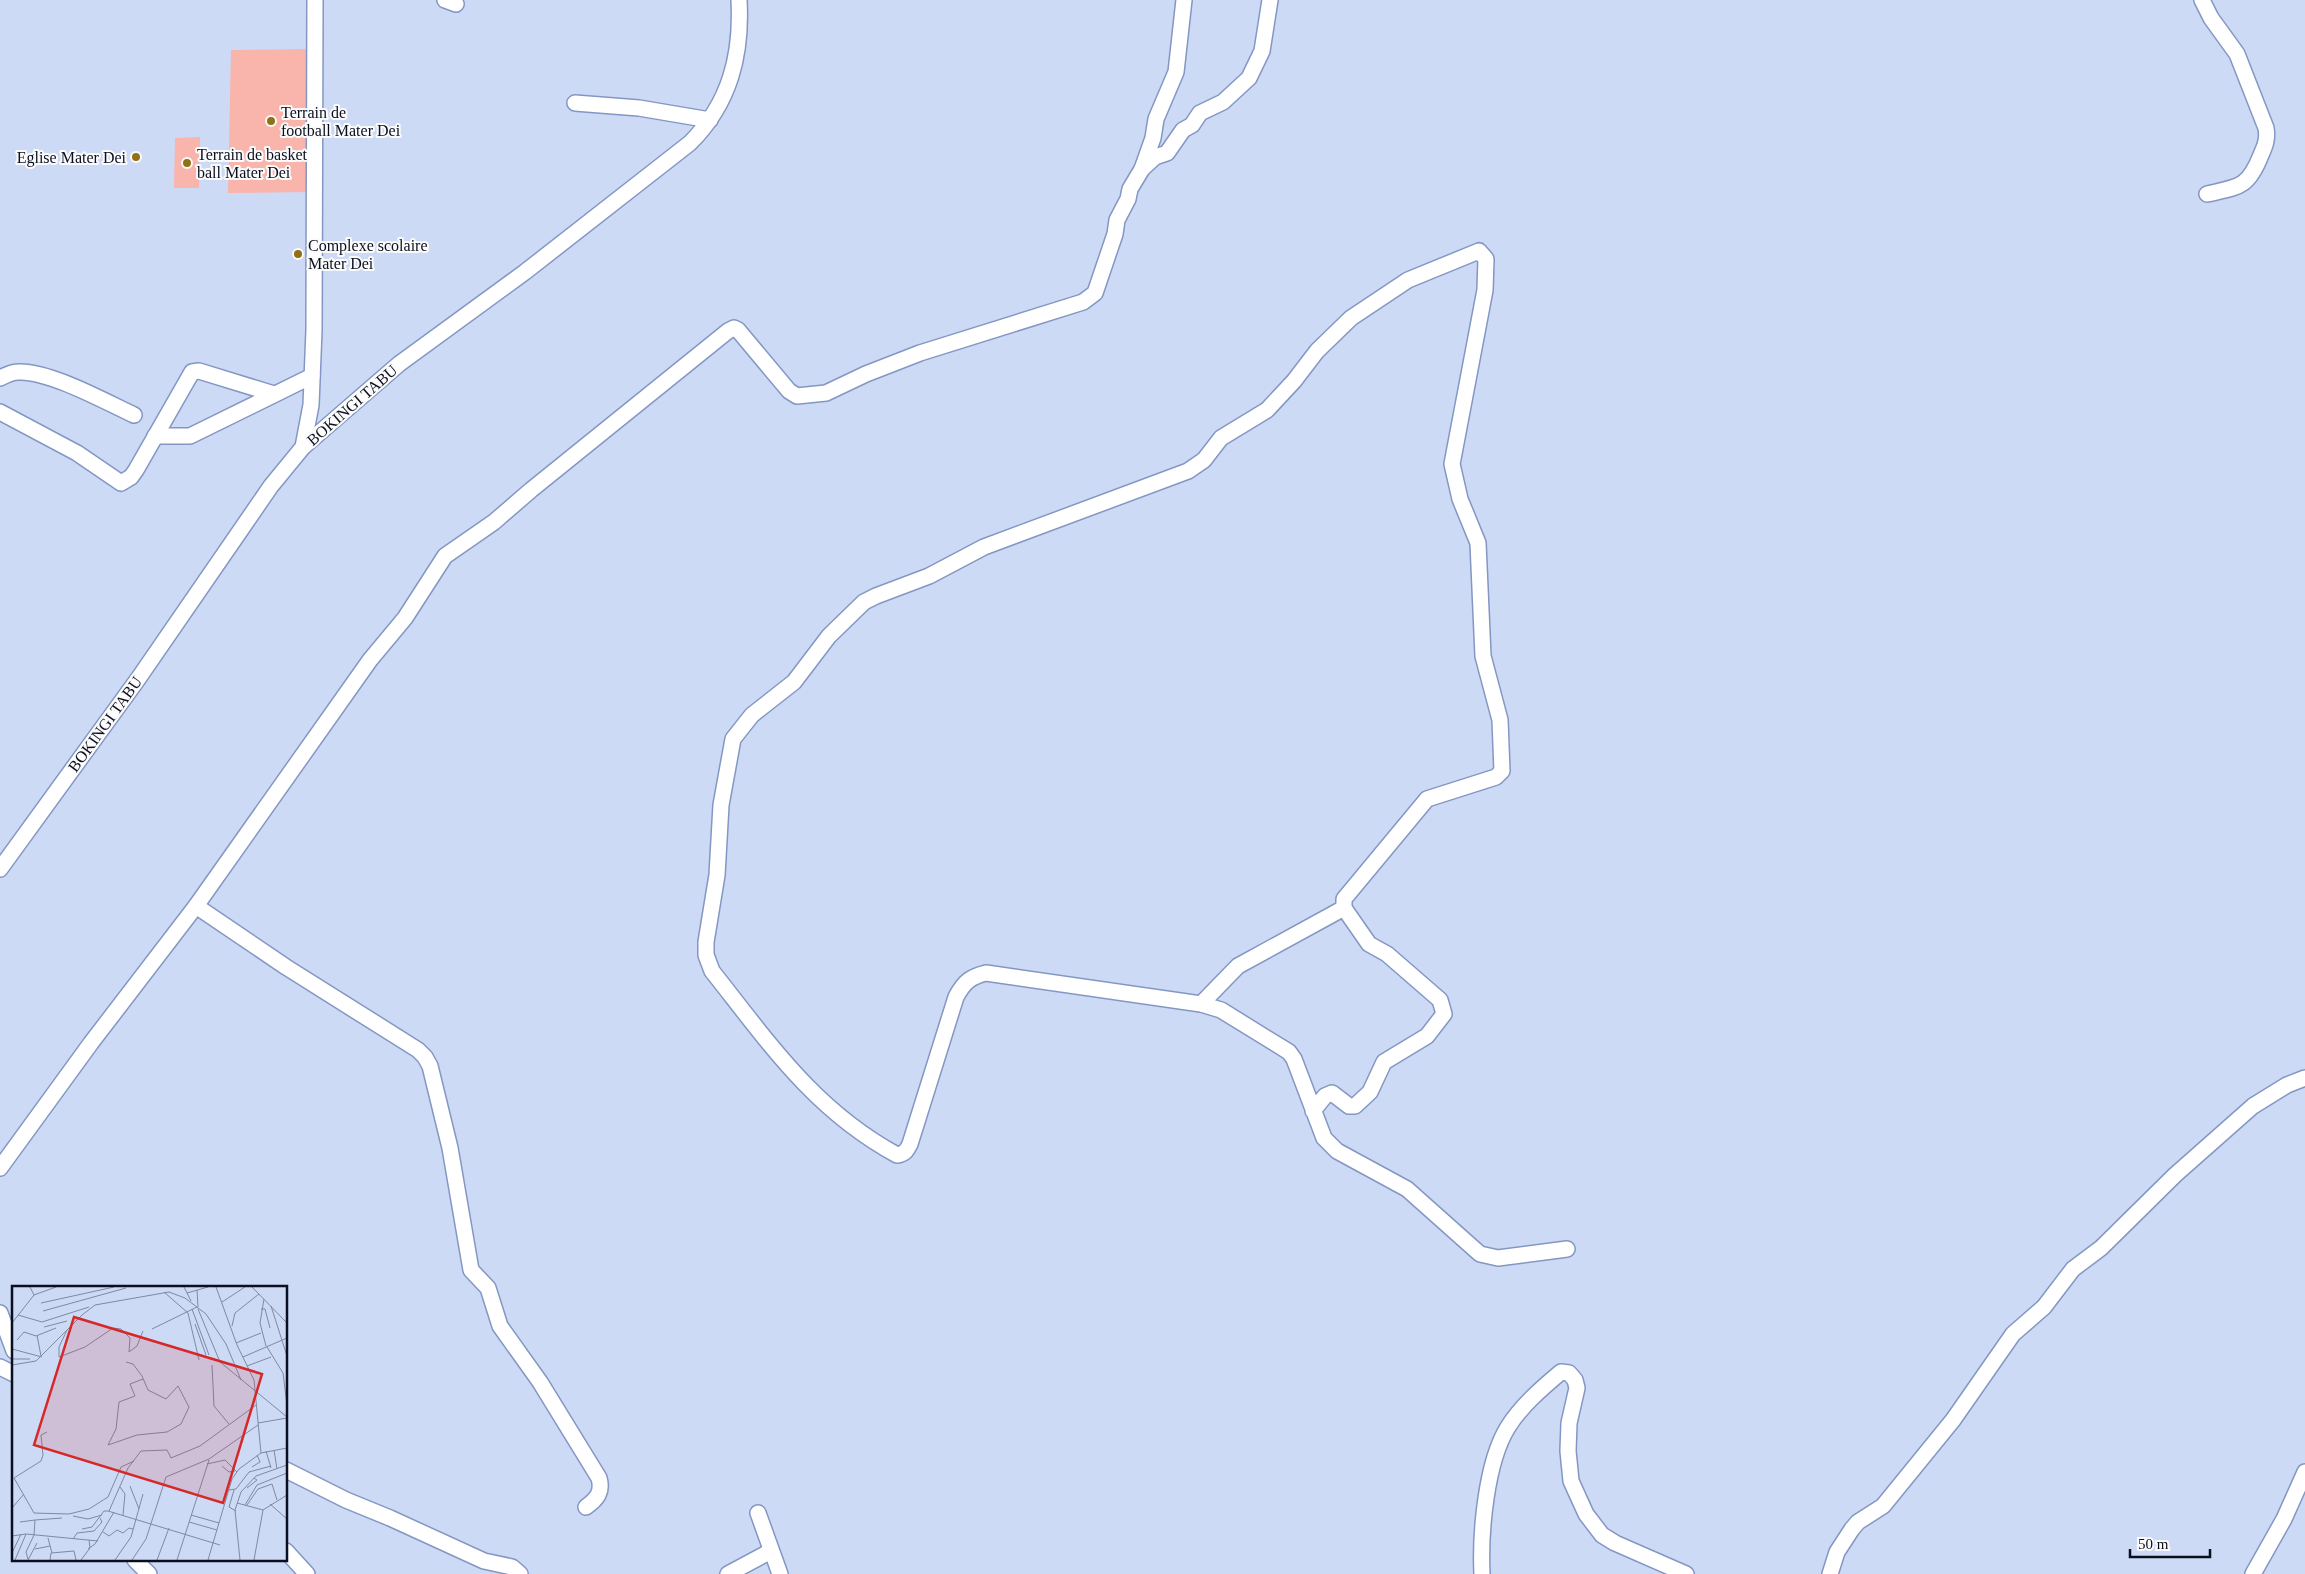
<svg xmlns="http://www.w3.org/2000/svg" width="2305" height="1574" viewBox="0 0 2305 1574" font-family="'Times New Roman',serif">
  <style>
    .grass { fill: #f9b4ac }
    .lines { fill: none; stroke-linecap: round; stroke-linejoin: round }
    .minor-casing { stroke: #8497c3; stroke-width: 18 }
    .minor { stroke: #fff; stroke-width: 15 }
    .poi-dot { fill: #927016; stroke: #fbfbfb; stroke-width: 2 }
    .labels { text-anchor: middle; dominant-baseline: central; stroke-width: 4; stroke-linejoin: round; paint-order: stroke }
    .poi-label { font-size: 16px; fill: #090f1f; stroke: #fbfbfb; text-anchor: start }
    .street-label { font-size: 16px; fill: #090f1f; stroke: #fbfbfb }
    .inset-road { fill: none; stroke: #7f89a0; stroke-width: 1 }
    .view { fill: #d62828; fill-opacity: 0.15; stroke: #d62828; stroke-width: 2.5 }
    .inset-edge { fill: none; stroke: #090f1f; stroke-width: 2.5 }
  </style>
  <rect width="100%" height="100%" fill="#cddaf6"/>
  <!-- grass -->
  <g class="grass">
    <polygon points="312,49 312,192 228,193 231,50"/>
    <polygon points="200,137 199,188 174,188 175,138"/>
  </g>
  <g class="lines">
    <defs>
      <g id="minor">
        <polyline points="445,0 456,4"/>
        <path d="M2202,0L2211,18L2237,54L2266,128C2268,139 2265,146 2261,155C2248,188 2239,187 2207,194"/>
        <polyline points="575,103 639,108 710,120"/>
        <polyline points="1142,169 1155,157 1167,153 1183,130 1192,125 1200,113 1223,102 1249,78 1262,51 1270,0"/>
        <path d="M0,378C6,375 12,372 18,372C48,370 106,402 134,415"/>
        <polyline points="0,412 77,453 121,483 131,477 136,470 192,372 199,371 274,394"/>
        <polyline points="155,436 190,436 312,376"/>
        <polyline points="303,447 311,405 314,330 315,0"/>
        <path d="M0,869L138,679L271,486L303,447L399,364L525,272L690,143C730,103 742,55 739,0"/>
        <path d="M196,906L286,967L418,1050L425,1057L430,1066L450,1148L471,1270L488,1288L500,1326L540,1382L599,1478C603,1492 597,1499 586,1507"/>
        <polyline points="1201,1004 1238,966 1344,908"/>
        <path d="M1313,1111L1325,1096L1332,1093L1349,1106H1355L1370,1092L1384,1062L1427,1036L1444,1014L1440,1000L1387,954L1369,944L1344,908V899L1427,799L1496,777L1502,771L1500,720L1483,656L1478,543L1460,499L1452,464L1485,290L1486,259L1479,251L1408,280L1351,318L1317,351L1294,381L1267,410L1221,438L1204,460L1188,471L984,547L929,576L876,596L864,602L829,636L794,682L752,715L733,739L721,805L717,875L706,942V955L712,971C769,1043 814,1110 897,1155C905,1154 907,1150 910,1144L956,997C964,982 970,977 986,973L1201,1004L1221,1010L1289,1052L1294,1059L1324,1138L1337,1151L1407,1189L1480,1254L1498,1258L1567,1249"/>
        <polyline points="0,1168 91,1043 196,906 370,660 405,618 445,556 494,522 531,490 728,331 734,328 738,330 789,391 797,396 826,393 866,374 920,353 1083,302 1095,293 1115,234 1117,220 1128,199 1130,189 1142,169 1153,138 1156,119 1176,72 1184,0"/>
        <polyline points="0,1313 14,1351"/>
        <polyline points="0,1367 14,1374"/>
        <polyline points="286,1470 346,1500 390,1518 484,1561 512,1567 520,1574"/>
        <polyline points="758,1513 780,1574"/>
        <polyline points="286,1551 307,1574"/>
        <polyline points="135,1560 149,1574"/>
        <polyline points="728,1574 771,1551"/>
        <path d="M1482,1574C1480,1533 1486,1462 1508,1427C1521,1406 1542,1388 1561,1372L1569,1373L1575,1380L1577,1388L1569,1423L1568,1451L1571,1481L1586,1514L1602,1535L1615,1543L1686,1574"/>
        <polyline points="1830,1574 1837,1552 1852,1529 1858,1522 1883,1506 1953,1420 2013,1334 2044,1307 2073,1269 2101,1248 2175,1175 2253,1106 2287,1085 2305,1078"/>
        <polyline points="2253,1574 2284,1519 2305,1472"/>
      </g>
    </defs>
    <!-- minor casing -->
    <use href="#minor" class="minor-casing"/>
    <!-- minor -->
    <use href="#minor" class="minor"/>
  </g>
  <!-- markers -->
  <g class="poi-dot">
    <circle cx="271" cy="121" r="5"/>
    <circle cx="136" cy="157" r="5"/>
    <circle cx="187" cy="163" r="5"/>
    <circle cx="298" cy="254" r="5"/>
  </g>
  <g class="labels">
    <!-- poi labels -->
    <g class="poi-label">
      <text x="281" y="112">Terrain de<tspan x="281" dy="18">football Mater Dei</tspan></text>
      <text x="197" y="154">Terrain de basket<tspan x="197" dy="18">ball Mater Dei</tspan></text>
      <text x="126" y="157" text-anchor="end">Eglise Mater Dei</text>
      <text x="308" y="245">Complexe scolaire<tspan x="308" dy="18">Mater Dei</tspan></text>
    </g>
    <!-- street labels -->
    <g class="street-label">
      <text transform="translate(352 405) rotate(-41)">BOKINGI TABU</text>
      <text transform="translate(105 724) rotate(-54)">BOKINGI TABU</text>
    </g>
  </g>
  <!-- overview -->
  <g transform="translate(12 1286)">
    <rect width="275" height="275" fill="#cddaf6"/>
    <path class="inset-road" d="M172,1L179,15M204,1L225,59L242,94L249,167M240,1L275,37M185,4L186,21M152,6L176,27L187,74M175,7L196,1M22,9L44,1M252,13L248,37L254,60M210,16L233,1M29,17L102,1M259,20L275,70M180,23L197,69M186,23L208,76L275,131M249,23H253L258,42M31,25L114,2M6,29L30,36L77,21M0,37L22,9L18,1M183,38L194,69M220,40L223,27L247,8M32,41L55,35M140,43L185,21M55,44L47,61V71L73,61L101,42L109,43L118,52L117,66L125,60L131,45M25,49L29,70M5,54L12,46L24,50L44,42M224,57L249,47M255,61L271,87L275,119M0,63L30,71M231,71L275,52M0,73H18M114,76L121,78L130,90L136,104L154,113L166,100L177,121L169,138L155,146L125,149L96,159L104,143L107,116L123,110L118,98L131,93M0,79L24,75L70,29L83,19L157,6L173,12L194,28L214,58L229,94M200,79L202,120L217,138M235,80L259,71M246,137L275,132M35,146L29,149L31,169L29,175L2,192L22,227L57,228L77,223L96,211L109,181L122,175M262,164L265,183M254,165L259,182M195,178L213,174L225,186M210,180L217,186L223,185M240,181L248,176L245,169M118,200L127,223M108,201L113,208L111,229M235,202L245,194L242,192M217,204L224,203L237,186L259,180M222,204L217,221L224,225M225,217L251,224M258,218L275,233M233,219L245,199L275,187M235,219L246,203L260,198L265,214M0,222L12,208M97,225L116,182L129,165L155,164L159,172L188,160L244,119M179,229L207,237M61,230L76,233L90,229M8,236L23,234M177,236L205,244M70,243L80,241L92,225H96L208,259M91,246L97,250L105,244L111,247L117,242L121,243M0,250L14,248L86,255M36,252L40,267M61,253L65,247L82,245L90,236L88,232M23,263L38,260M76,263L83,258L102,226M0,267L9,248M16,273L14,266L22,249L23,234L50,232M3,274L14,248M16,274L25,257M38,274L39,267L62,265L64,274M69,274L78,262L77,254M103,274L119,251L131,208M120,274L134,253L154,191L197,173L246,139M145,274L157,242M165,274L197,174M196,274L220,193L227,183L249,167L275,162M228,274L223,224L229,206L244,190L275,179M242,274L251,224L275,209"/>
    <path class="view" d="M62,31L250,88L211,217L22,159Z"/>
    <rect width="275" height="275" class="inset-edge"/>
  </g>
  <!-- scale -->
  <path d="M2130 1549v8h80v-8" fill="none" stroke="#090f1f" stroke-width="2.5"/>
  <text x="2138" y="1549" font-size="15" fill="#090f1f" stroke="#fbfbfb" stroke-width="4" paint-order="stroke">50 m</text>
</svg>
